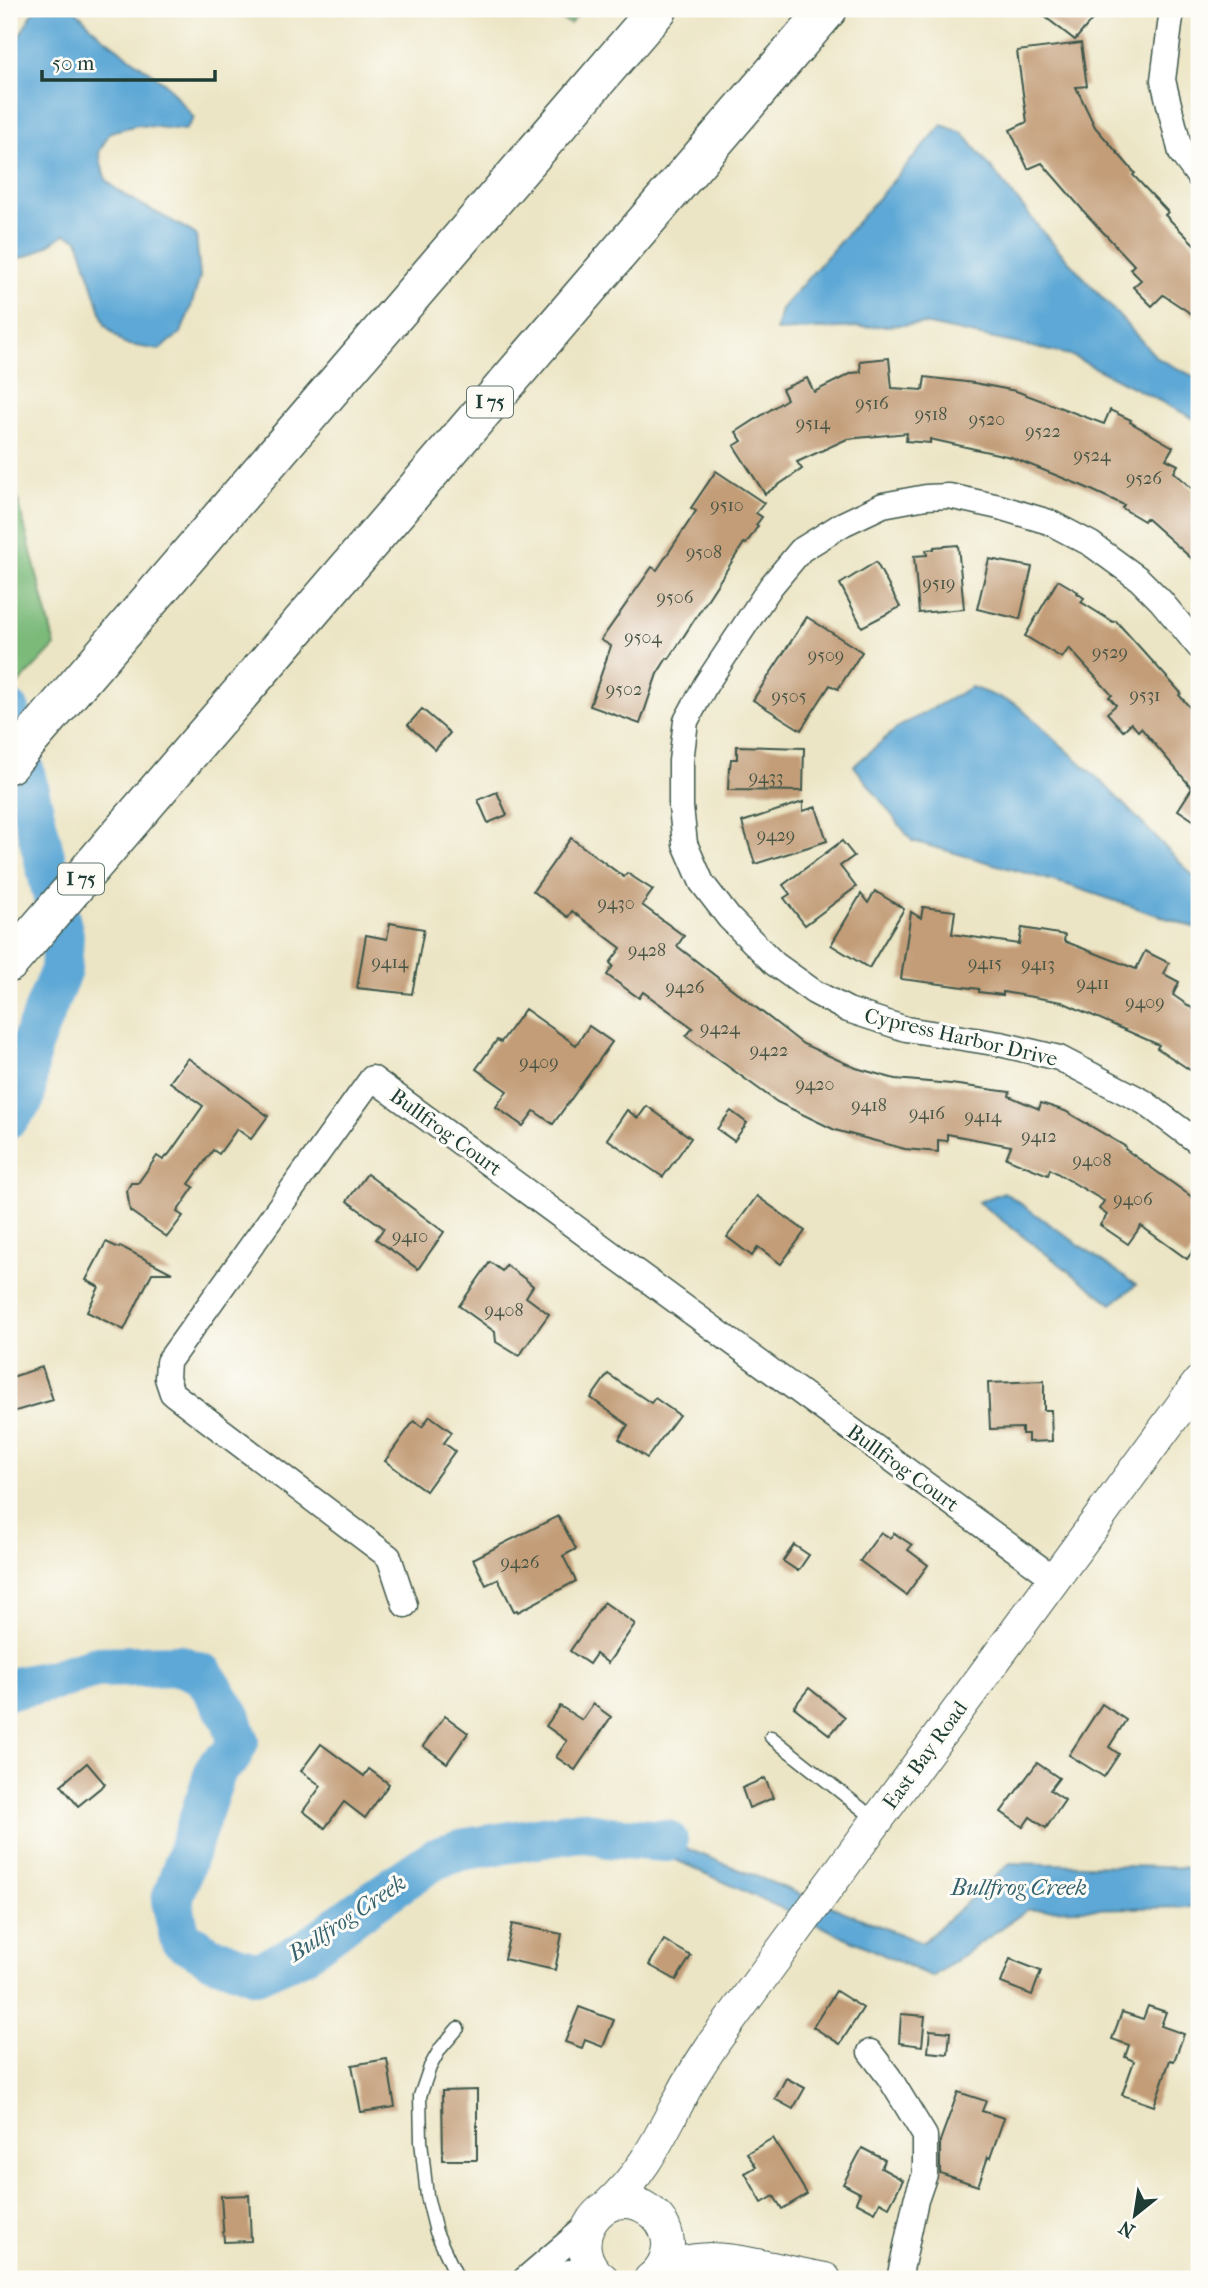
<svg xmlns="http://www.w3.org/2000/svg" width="1208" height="2288" viewBox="0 0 1208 2288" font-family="'IM FELL French Canon',serif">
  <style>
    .forest { fill: #7bba7a; stroke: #4d7c57; stroke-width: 2 }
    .water { fill: #5da8d6; stroke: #3e7285; stroke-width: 2 }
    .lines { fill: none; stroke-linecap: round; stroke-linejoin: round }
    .river { stroke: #5da8d6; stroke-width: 42 }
    .building { fill: #c39d78 }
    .service-casing { stroke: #3e564a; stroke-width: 15 }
    .minor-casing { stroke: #3e564a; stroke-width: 27 }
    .tertiary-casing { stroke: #3e564a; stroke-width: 34 }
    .motorway-casing { stroke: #3e564a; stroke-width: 41 }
    .service { stroke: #fff; stroke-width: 12 }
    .minor { stroke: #fff; stroke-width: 24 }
    .tertiary { stroke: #fff; stroke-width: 32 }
    .motorway { stroke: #fff; stroke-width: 38 }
    .labels { text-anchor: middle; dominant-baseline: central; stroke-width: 6; stroke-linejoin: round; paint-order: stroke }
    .number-label { font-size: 18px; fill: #485545 }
    .shield { fill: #fdfcf7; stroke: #62766e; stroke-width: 2 }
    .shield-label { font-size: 19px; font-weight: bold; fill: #1f3d34 }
    .street-label { font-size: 21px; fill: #1f3d34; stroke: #fdfcf7 }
    .water-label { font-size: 23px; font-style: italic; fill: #35626d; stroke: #fdfcf7 }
  </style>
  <rect width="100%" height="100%" fill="#fdfcf7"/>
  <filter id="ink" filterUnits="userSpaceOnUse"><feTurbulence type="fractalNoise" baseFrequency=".0143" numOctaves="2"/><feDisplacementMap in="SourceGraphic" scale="14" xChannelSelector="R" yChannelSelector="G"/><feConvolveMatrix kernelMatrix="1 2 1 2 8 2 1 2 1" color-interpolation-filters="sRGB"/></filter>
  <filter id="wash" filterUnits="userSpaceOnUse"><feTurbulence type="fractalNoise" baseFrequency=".00686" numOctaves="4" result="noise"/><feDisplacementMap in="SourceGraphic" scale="28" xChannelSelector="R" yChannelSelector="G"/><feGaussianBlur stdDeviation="1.57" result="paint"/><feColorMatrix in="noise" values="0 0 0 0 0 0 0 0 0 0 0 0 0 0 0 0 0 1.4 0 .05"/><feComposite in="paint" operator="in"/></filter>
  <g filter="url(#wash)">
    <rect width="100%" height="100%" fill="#ece5c5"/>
    <!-- forest -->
    <g class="forest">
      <polygon points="542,9 583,9 570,24"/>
      <polygon points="9,465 55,646 9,694"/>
    </g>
    <!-- water -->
    <g class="water">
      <path d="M35,9H74L100,35L166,84L194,118L185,130L138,125L110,132L99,152C101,160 102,172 106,179C115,195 177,221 196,235L200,277L191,307L181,333L159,350L124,344L105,325L78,239L65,234C48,245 30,260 9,259V54Z"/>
      <polygon points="942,125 963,133 1046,236 1157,358 1199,379 1199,421 1070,355 924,324 776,331 781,309"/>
      <polygon points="971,687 1016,704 1105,785 1199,882 1199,929 1068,885 912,841 854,766 897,728"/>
      <polygon points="1004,1192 1136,1285 1112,1304 978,1202"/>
      <polygon points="668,1841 922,1943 1010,1863 1199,1868 1199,1900 1193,1907 1027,1910 932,1977 654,1850"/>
    </g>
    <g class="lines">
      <!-- river -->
      <g class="river">
        <polyline points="9,711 63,935 61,970 30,1048 24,1098 9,1117"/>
        <polyline points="9,1689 54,1680 96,1667 178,1665 204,1675 231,1718 238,1741 231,1756 217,1767 172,1900 180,1938 210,1956 256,1973 304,1952 360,1910 433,1860 460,1850 581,1831 608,1837 667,1841"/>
      </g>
    </g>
    <g id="blocks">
      <!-- building -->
      <g class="building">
        <polygon points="1035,9 1101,9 1075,40"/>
        <polygon points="1081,43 1087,86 1076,87 1095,127 1135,173 1133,175 1168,212 1165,215 1199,249 1199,319 1163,295 1152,306 1133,287 1141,280 1130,269 1134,265 1087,215 1042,163 1028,169 1010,130 1027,122 1017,51"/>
        <polygon points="889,358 892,388 923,390 925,377 974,383 1016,391 1104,424 1110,410 1131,420 1130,422 1173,447 1166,459 1178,465 1174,472 1199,495 1199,565 1146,518 1144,521 1122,508 1124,505 1085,487 1011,457 930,439 930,443 906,441 907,433 847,439 797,462 802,469 765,494 734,446 742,441 736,432 787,399 782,389 807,378 814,392 852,373 861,372 860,361"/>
        <polygon points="716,471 764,503 756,513 762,517 756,525 758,526 746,544 744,543 669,659 667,658 657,674 640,724 590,706 611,646 601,640 652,567 657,570 696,511 691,508"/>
        <polygon points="958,545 964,609 919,613 914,556 927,555 926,550 934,549 934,547"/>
        <polygon points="989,559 1032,567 1020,619 977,609"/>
        <polygon points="876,562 900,607 862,627 840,584"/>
        <polygon points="1058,580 1078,592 1077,593 1084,598 1081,602 1113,622 1116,621 1181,693 1179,695 1199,718 1199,824 1178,810 1192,788 1141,728 1138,731 1131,723 1123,731 1107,713 1116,705 1109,697 1112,695 1069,648 1062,658 1025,636"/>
        <polygon points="807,617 862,652 838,689 830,685 801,730 753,700"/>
        <polygon points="422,709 450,733 435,750 408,725"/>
        <polygon points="737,746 804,748 803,791 728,790 729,767 730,767 731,759 737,759"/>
        <polygon points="497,792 507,815 488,823 478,800"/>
        <polygon points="803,802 803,811 816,807 827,841 755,864 742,822"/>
        <polygon points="571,838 624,877 627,873 653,890 642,905 684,936 677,946 803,1044 856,1068 895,1079 951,1084 1010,1092 1009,1096 1039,1109 1041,1103 1065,1111 1126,1147 1125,1149 1199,1202 1199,1242 1187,1259 1141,1226 1128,1244 1100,1225 1107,1215 1099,1209 1104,1201 1050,1169 1048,1175 1006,1158 1011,1146 947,1134 947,1141 938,1140 938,1152 905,1149 835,1130 777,1102 686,1036 693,1028 643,992 639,998 607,975 613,966 610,963 621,948 572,911 568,917 533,891"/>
        <polygon points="842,841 854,856 840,866 856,887 805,925 784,898 790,894 783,885"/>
        <polygon points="875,891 904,909 869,968 831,945 861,894 868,903"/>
        <polygon points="923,907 955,911 952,934 1019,944 1022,928 1065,935 1064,941 1136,969 1145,951 1169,963 1164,974 1179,982 1173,995 1199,1013 1199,1076 1157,1048 1159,1045 1062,1002 1003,992 1003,995 979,992 979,989 901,979 911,912 921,918"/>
        <polygon points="390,923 424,929 412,994 357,988 366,935 387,939"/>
        <polygon points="525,1009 576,1045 589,1026 612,1042 553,1124 534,1111 523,1126 496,1107 507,1091 476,1069 497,1040 501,1042"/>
        <polygon points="188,1058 268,1116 251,1139 237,1129 219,1154 213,1150 189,1184 194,1187 177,1212 183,1216 167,1237 130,1211 127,1190 131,1183 138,1183 157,1156 163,1160 169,1154 203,1106 170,1082"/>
        <polygon points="647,1106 691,1138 663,1177 607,1139 627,1110 638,1118"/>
        <polygon points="731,1111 747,1123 734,1141 717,1129"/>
        <polygon points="367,1174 444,1232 418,1269 376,1239 384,1228 347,1201"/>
        <polygon points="757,1196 805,1231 781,1264 758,1247 752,1256 727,1237"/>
        <polygon points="106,1242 119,1248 120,1246 172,1273 152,1273 124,1330 87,1312 99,1287 86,1280"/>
        <polygon points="490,1262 502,1271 506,1265 525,1279 533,1286 526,1297 549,1314 519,1356 496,1342 495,1332 459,1306"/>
        <polygon points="42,1367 53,1400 9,1413 9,1378"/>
        <polygon points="608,1374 651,1403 655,1398 679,1415 647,1458 619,1439 628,1425 591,1398"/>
        <polygon points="1044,1381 1044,1410 1051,1410 1052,1441 1028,1442 1028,1434 1022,1434 1022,1428 990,1429 988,1383"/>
        <polygon points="430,1416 452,1432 444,1443 455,1451 426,1491 385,1461 414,1421 422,1427"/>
        <polygon points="558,1516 576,1549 563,1556 576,1581 518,1612 517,1610 514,1611 498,1579 486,1585 473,1559"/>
        <polygon points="881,1532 890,1538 894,1533 912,1545 908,1550 928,1565 906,1595 860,1561"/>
        <polygon points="794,1545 809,1555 798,1571 783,1561"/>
        <polygon points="604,1602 635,1624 608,1663 596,1654 589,1664 570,1651"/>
        <polygon points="809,1688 845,1717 830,1735 794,1707"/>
        <polygon points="593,1704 611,1717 575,1770 556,1757 567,1741 546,1726 560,1706 582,1720"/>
        <polygon points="1102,1704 1126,1720 1109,1747 1119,1754 1104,1777 1069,1755"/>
        <polygon points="445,1716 468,1733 447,1763 423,1746"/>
        <polygon points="321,1744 364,1776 369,1769 389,1784 365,1818 344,1802 325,1828 303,1811 321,1786 301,1771"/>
        <polygon points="87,1763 105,1784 78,1806 61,1785"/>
        <polygon points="1037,1763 1059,1778 1050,1790 1065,1800 1046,1828 1030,1817 1023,1827 1001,1812"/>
        <polygon points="765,1778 773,1798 749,1808 742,1788"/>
        <polygon points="512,1924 562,1934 555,1970 504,1959"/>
        <polygon points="664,1940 691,1956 676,1980 649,1965"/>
        <polygon points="1010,1959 1041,1971 1032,1995 1001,1983"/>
        <polygon points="836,1991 863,2008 840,2044 813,2027"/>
        <polygon points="1148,2006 1166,2012 1161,2026 1184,2034 1174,2061 1170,2060 1154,2106 1122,2095 1134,2061 1125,2057 1129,2045 1112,2039 1122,2012 1143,2019"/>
        <polygon points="579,2007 614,2020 603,2047 585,2040 582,2048 565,2042"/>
        <polygon points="901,2014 925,2016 922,2046 899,2043"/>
        <polygon points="930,2030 950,2032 948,2054 928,2052"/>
        <polygon points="387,2059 395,2107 361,2112 352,2065"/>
        <polygon points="786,2078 805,2088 793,2109 775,2099"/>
        <polygon points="477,2090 477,2160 443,2160 442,2091"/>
        <polygon points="958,2092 986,2101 982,2111 1004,2118 990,2158 988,2157 978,2186 940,2173 940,2141"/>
        <polygon points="773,2138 807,2194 782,2209 774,2196 762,2203 745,2173 756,2167 747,2153"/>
        <polygon points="862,2148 885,2160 881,2168 903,2180 889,2207 880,2202 875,2212 856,2202 860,2193 843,2184"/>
        <polygon points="249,2195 251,2241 224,2242 221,2196"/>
      </g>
    </g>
  </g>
  <g filter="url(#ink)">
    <use href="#blocks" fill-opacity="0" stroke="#3e564a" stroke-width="2"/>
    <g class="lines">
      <defs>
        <g id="service">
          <polyline points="771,1737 876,1820"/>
          <polyline points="458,2279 436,2232 427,2196 421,2141 420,2096 430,2067 440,2049 458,2028"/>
        </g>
        <g id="minor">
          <polyline points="1172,9 1163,80 1181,153 1199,177"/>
          <polyline points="1199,647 1161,601 1139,579 1091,544 1049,522 999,507 949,496 926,497 883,505 843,524 801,550 771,586 706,684 686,721 681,761 681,807 685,844 702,883 729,918 775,964 814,992 848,1010 906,1029 1000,1044 1059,1058 1144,1102 1199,1143"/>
          <polyline points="405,1605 389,1557 172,1393 167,1378 168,1362 372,1078 1055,1579"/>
          <polyline points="870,2052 889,2077 925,2136 925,2174 916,2200 899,2279"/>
          <polyline points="525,2279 588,2225"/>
          <polyline points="539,2279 569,2272 595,2273"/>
        </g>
        <g id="tertiary">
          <path d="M607,2206C645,2171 659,2138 683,2093C692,2075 704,2058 715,2041L1199,1382"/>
          <path d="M656,2274C691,2253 723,2258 761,2266C782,2270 803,2275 825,2279"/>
          <path d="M603,2279C558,2245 604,2179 649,2210C658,2216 664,2224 667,2236C671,2253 663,2269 650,2279"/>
        </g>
        <g id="motorway">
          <polyline points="9,764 658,9"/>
          <polyline points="9,963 828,9"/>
        </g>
      </defs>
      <!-- service casing -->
      <use href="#service" class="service-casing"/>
      <!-- minor casing -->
      <use href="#minor" class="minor-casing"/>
      <!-- tertiary casing -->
      <use href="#tertiary" class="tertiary-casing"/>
      <!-- motorway casing -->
      <use href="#motorway" class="motorway-casing"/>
      <!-- service -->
      <use href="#service" class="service"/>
      <!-- minor -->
      <use href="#minor" class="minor"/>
      <!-- tertiary -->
      <use href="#tertiary" class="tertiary"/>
      <!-- motorway -->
      <use href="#motorway" class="motorway"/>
    </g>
  </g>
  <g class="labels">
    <!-- number labels -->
    <g class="number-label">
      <text x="872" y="403">9516</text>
      <text x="931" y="414">9518</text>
      <text x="987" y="419">9520</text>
      <text x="813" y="423">9514</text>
      <text x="1043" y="431">9522</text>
      <text x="1092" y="455">9524</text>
      <text x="1144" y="478">9526</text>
      <text x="727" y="505">9510</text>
      <text x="704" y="552">9508</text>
      <text x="939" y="583">9519</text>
      <text x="675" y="597">9506</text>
      <text x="643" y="637">9504</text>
      <text x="1110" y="652">9529</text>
      <text x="826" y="655">9509</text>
      <text x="624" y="689">9502</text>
      <text x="1145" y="695">9531</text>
      <text x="789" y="696">9505</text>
      <text x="766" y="777">9433</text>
      <text x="776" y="835">9429</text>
      <text x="616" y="903">9430</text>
      <text x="647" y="950">9428</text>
      <text x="390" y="962">9414</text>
      <text x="985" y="963">9415</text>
      <text x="1038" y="964">9413</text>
      <text x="1093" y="983">9411</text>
      <text x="685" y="987">9426</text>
      <text x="1145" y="1002">9409</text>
      <text x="720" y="1028">9424</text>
      <text x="769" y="1050">9422</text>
      <text x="539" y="1062">9409</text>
      <text x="815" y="1084">9420</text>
      <text x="869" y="1105">9418</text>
      <text x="927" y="1113">9416</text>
      <text x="983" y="1116">9414</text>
      <text x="1039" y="1136">9412</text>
      <text x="1092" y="1160">9408</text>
      <text x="1133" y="1199">9406</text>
      <text x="410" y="1236">9410</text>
      <text x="504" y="1310">9408</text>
      <text x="520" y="1562">9426</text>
    </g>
    <!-- shield labels -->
    <g class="shield">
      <rect x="467" y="386.5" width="46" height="31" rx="5"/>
      <rect x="58" y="863.5" width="46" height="31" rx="5"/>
    </g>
    <g class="shield-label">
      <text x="490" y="402">I 75</text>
      <text x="81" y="879">I 75</text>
    </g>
    <!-- street labels -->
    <g class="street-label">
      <text transform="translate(961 1037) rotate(13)">Cypress Harbor Drive</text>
      <text transform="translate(446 1132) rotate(36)">Bullfrog Court</text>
      <text transform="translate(903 1468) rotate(36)">Bullfrog Court</text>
      <text transform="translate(925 1755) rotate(-54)">East Bay Road</text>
    </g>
    <!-- water labels -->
    <g class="water-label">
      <text x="1019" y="1887">Bullfrog Creek</text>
      <text transform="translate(347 1918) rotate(-34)">Bullfrog Creek</text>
    </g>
  </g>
  <!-- margin -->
  <rect width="1208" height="2288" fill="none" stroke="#fdfcf7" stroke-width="35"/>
  <!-- north arrow -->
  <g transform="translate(1135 2215) rotate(210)" stroke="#fdfcf7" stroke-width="5" paint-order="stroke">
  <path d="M0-5L12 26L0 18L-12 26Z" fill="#1f3d34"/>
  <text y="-10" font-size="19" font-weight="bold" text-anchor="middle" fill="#1f3d34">N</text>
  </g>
  <!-- scale -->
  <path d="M42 70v10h173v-10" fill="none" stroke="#1f3d34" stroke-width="3.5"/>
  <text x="52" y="70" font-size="21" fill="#1f3d34" stroke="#fdfcf7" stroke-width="5" paint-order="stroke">50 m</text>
</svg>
